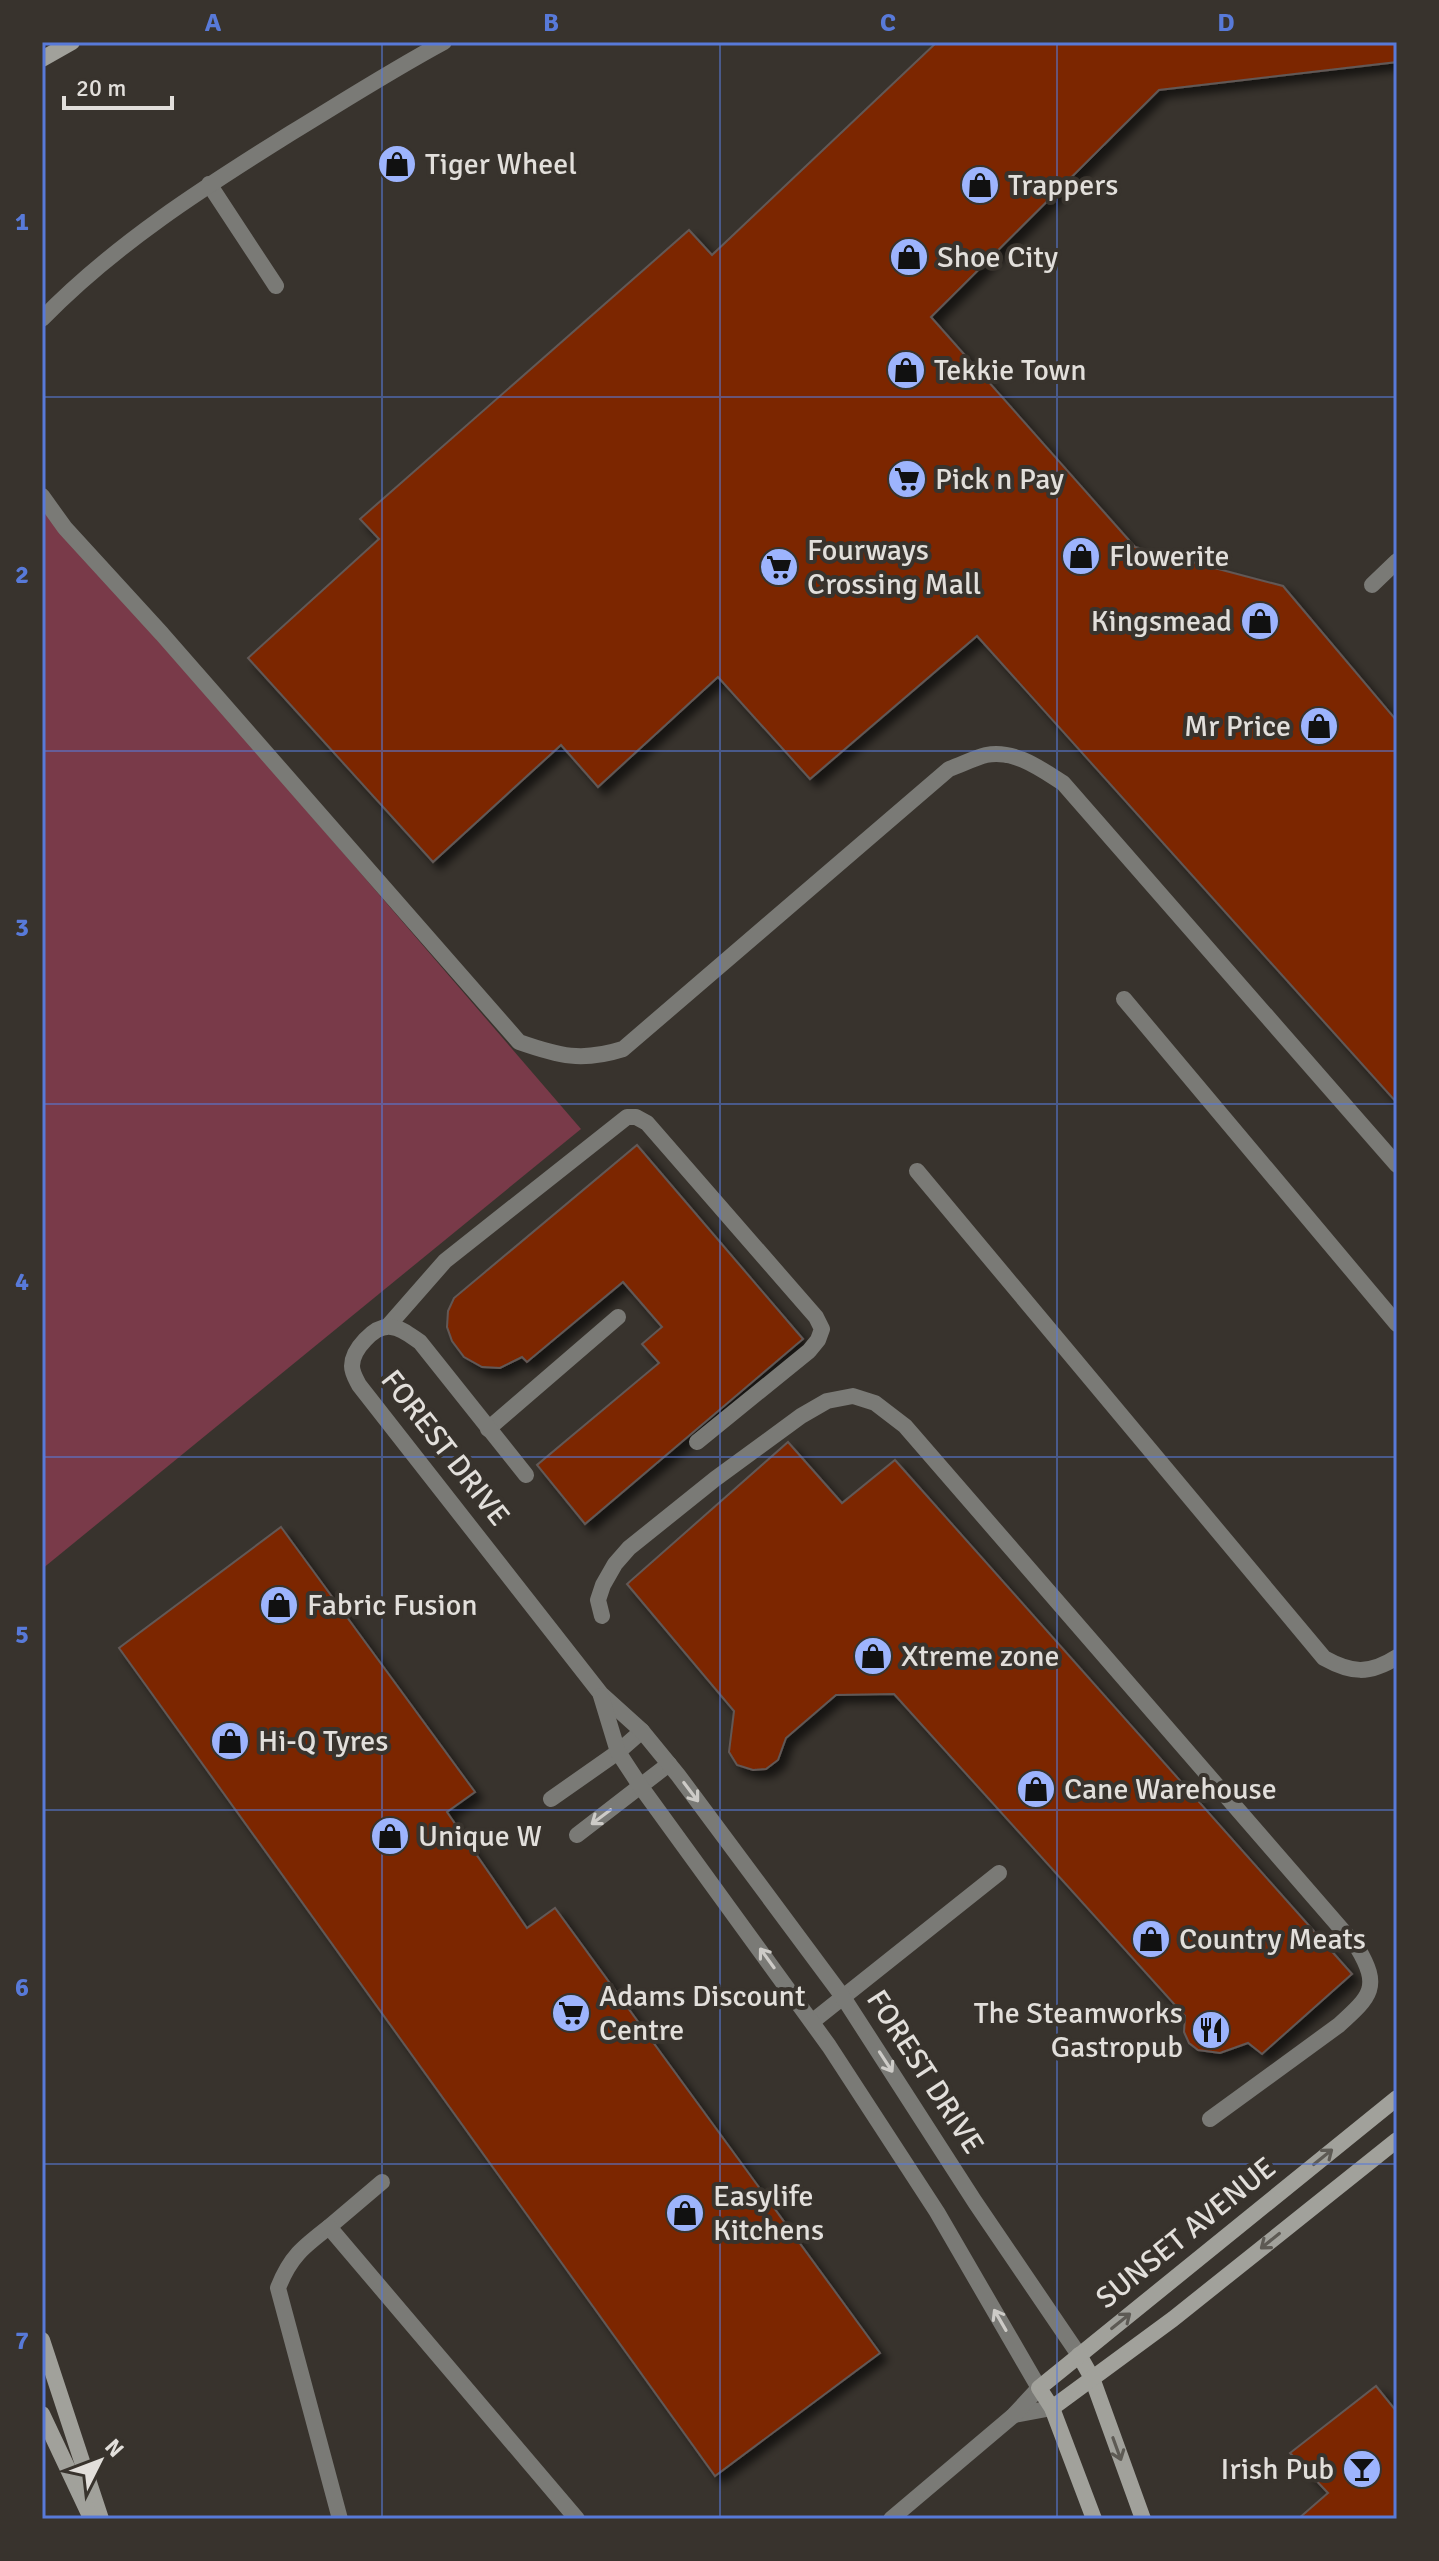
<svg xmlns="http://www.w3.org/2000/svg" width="1439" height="2561" viewBox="0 0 1439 2561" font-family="Signika,sans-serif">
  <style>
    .green { fill: #793a49 }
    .building { fill: #7b2604; stroke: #625956; stroke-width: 2; filter: url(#shadow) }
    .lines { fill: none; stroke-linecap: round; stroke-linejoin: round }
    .lane { stroke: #7a7a76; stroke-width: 16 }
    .street { stroke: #7a7a76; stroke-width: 16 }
    .secondary { stroke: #a1a19b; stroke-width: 16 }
    .oneway { stroke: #cdcbc7 }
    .oneway2 { stroke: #5d5a54 }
    .grid { fill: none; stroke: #587ad9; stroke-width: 2; stroke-opacity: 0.55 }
    .labels { text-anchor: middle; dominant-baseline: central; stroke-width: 8; stroke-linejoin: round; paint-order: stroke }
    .poi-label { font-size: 30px; fill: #e2dfdb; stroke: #38332d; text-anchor: start }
    .street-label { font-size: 30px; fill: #e2dfdb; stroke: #38332d }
    .neatline { fill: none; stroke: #587ad9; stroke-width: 3 }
    .grid-label { font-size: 26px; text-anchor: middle; font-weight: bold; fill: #587ad9 }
  </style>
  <defs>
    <filter id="shadow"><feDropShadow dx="7" dy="7" stdDeviation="4" flood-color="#0009"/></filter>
  </defs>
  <rect width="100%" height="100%" fill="#38332d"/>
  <!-- green -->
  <polygon class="green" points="42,503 581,1129 42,1569"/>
  <!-- building -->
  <g class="building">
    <polygon points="937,42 1397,42 1397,62 1159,90 931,317 1135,547 1283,586 1397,721 1397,1103 977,636 810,779 718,677 598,787 561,745 433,862 248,658 379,539 360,519 689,230 712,255"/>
    <polygon points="637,1145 803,1339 585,1524 537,1465 659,1363 642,1344 662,1327 623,1282 527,1362 522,1357 500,1368 482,1367 464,1357 452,1341 447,1327 448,1311 454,1298"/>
    <polygon points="788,1442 842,1503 895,1460 1352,1974 1262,2054 1248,2043 1220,2053 1198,2050 1189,2043 1184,2032 1185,2016 894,1694 836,1695 786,1738 778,1760 766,1769 753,1770 737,1765 729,1752 734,1711 627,1584"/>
    <polygon points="281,1527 475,1792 447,1812 527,1928 555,1908 880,2353 715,2476 119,1648"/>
    <polygon points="1376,2386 1397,2412 1397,2519 1298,2519 1328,2493 1290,2453"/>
  </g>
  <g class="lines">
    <!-- lane -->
    <g class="lane">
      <polyline points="209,184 276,286"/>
      <path d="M42,319C115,244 203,188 291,133C342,102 392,70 444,42"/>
      <path d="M42,496L65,528L162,634L519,1042C559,1056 582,1062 623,1049L949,769C961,765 974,758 986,755C1014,749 1041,769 1063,783L1397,1165"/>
      <polyline points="1372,585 1397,561"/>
      <polyline points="388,1326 445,1261 627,1117 636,1117 647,1123 816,1317 822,1329 818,1340 809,1351 697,1442"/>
      <polyline points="488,1429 618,1317"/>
      <path d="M602,1616L598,1600L603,1585L615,1564L629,1548L715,1479L801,1416L827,1401L853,1396L875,1403L905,1426L1357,1947C1381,1987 1371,1996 1339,2025L1210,2119"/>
      <polyline points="551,1799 618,1752 642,1731"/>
      <polyline points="577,1835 669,1764"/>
      <polyline points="813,2021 999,1873"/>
      <polyline points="329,2227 382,2182"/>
      <polyline points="1014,2415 1052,2408"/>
      <path d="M340,2519L278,2288C290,2257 303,2247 329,2227L577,2519"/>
      <polyline points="891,2519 1014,2415 1039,2388"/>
    </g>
    <!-- street -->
    <g class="street">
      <polyline points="1124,999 1397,1324"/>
      <path d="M917,1171L1324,1658C1351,1673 1369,1675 1397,1657"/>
      <path d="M526,1475L420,1342C411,1336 402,1328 391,1327C374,1325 352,1350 352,1366C352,1373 356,1379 359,1385L601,1694L642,1731L678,1775L843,1997L975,2202L1079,2355"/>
      <polyline points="601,1696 618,1752 641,1787 829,2046 937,2212 1039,2388"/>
    </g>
    <!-- secondary -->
    <g class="secondary">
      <polyline points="42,59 72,42"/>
      <polyline points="42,2340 101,2519"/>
      <polyline points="1079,2355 1092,2378 1143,2519"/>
      <polyline points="1052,2408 1173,2319 1397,2140"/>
      <polyline points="42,2414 91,2518"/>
      <polyline points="1094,2519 1052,2408 1039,2388 1397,2098"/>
    </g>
  </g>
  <!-- one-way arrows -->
  <defs><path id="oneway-shaft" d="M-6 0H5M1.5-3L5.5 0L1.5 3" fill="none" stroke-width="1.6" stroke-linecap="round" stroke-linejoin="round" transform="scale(2)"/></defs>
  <g class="oneway">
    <use href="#oneway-shaft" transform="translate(691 1792) rotate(53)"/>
    <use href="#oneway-shaft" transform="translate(601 1817) rotate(143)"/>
    <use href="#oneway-shaft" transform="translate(767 1958) rotate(-126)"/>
    <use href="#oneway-shaft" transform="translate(886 2062) rotate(57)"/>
    <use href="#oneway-shaft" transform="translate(1000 2320) rotate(-120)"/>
  </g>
  <g class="oneway2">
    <use href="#oneway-shaft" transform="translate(1323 2157) rotate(-39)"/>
    <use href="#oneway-shaft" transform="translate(1270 2241) rotate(141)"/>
    <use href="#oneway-shaft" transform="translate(1121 2321) rotate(-39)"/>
    <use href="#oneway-shaft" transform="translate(1117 2449) rotate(70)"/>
  </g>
  <!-- grid -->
  <path class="grid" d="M382,42V2519M720,42V2519M1057,42V2519M42,397H1397M42,751H1397M42,1104H1397M42,1457H1397M42,1810H1397M42,2164H1397"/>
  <!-- icons -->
  <defs>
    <symbol id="shop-disc" viewBox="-11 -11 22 22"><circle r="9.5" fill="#9db4fd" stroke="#38332d"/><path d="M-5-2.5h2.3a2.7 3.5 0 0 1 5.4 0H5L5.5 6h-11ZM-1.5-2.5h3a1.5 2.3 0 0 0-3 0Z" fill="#111"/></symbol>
    <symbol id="supermarket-disc" viewBox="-11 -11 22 22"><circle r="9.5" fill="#9db4fd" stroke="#38332d"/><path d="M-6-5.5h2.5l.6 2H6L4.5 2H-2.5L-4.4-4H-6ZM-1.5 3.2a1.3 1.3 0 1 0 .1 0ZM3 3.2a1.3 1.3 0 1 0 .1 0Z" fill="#111"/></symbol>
    <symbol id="restaurant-disc" viewBox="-11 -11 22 22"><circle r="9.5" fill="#9db4fd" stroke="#38332d"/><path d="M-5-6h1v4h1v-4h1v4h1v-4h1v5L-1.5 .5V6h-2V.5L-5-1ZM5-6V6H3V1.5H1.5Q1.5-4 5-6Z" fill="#111"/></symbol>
    <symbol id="bar-disc" viewBox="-11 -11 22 22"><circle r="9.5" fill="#9db4fd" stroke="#38332d"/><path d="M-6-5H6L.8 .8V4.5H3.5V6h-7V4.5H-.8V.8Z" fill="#111"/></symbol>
  </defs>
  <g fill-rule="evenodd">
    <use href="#shop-disc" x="375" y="142" width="44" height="44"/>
    <use href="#shop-disc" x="958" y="163" width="44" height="44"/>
    <use href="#shop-disc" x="887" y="235" width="44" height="44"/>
    <use href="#shop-disc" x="884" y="348" width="44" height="44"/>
    <use href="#supermarket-disc" x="885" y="457" width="44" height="44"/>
    <use href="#shop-disc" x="1059" y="534" width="44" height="44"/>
    <use href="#supermarket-disc" x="757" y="545" width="44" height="44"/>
    <use href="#shop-disc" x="1238" y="599" width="44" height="44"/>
    <use href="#shop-disc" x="1297" y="704" width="44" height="44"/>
    <use href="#shop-disc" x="257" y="1583" width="44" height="44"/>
    <use href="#shop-disc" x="851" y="1634" width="44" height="44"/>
    <use href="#shop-disc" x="208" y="1719" width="44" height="44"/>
    <use href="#shop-disc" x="1014" y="1767" width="44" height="44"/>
    <use href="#shop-disc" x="368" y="1814" width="44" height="44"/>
    <use href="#shop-disc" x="1129" y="1917" width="44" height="44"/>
    <use href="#supermarket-disc" x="549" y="1991" width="44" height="44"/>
    <use href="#restaurant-disc" x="1189" y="2008" width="44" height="44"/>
    <use href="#shop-disc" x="663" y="2191" width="44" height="44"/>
    <use href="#bar-disc" x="1340" y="2447" width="44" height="44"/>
  </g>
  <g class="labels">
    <!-- poi labels -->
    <g class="poi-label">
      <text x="425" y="164">Tiger Wheel</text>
      <text x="1008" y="185">Trappers</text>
      <text x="937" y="257">Shoe City</text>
      <text x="934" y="370">Tekkie Town</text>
      <text x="935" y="479">Pick n Pay</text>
      <text x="807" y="550">Fourways<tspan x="807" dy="34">Crossing Mall</tspan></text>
      <text x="1109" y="556">Flowerite</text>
      <text x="1232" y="621" text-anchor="end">Kingsmead</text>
      <text x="1291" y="726" text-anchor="end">Mr Price</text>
      <text x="307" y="1605">Fabric Fusion</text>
      <text x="901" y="1656">Xtreme zone</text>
      <text x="258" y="1741">Hi-Q Tyres</text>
      <text x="1064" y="1789">Cane Warehouse</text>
      <text x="418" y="1836">Unique W</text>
      <text x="1179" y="1939">Country Meats</text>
      <text x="599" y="1996">Adams Discount<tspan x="599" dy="34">Centre</tspan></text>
      <text x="1183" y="2013" text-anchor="end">The Steamworks<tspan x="1183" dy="34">Gastropub</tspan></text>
      <text x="713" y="2196">Easylife<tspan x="713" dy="34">Kitchens</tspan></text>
      <text x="1334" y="2469" text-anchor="end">Irish Pub</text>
    </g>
    <!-- street labels -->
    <g class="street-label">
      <text transform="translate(445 1448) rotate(52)">FOREST DRIVE</text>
      <text transform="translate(925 2072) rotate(57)">FOREST DRIVE</text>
      <text transform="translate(1186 2233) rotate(-39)">SUNSET AVENUE</text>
    </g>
  </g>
  <!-- border -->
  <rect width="1439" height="2561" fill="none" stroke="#38332d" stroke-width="88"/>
  <!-- north arrow -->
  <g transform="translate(100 2461) rotate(48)" stroke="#38332d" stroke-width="6" paint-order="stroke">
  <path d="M0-6L14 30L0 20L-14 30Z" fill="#e2dfdb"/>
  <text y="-12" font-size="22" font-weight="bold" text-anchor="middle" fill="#e2dfdb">N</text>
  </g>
  <!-- scale -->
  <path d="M64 96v12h108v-12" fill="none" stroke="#e2dfdb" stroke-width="4"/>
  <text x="76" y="96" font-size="24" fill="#e2dfdb" stroke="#38332d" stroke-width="6" paint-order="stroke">20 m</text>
  <rect x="44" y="44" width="1351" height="2473" class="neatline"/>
  <g class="grid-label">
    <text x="213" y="31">A</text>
    <text x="551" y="31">B</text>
    <text x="888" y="31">C</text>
    <text x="1226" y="31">D</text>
    <text x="22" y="230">1</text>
    <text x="22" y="583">2</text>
    <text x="22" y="936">3</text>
    <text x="22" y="1290">4</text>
    <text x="22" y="1643">5</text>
    <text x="22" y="1996">6</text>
    <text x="22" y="2349">7</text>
  </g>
</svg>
